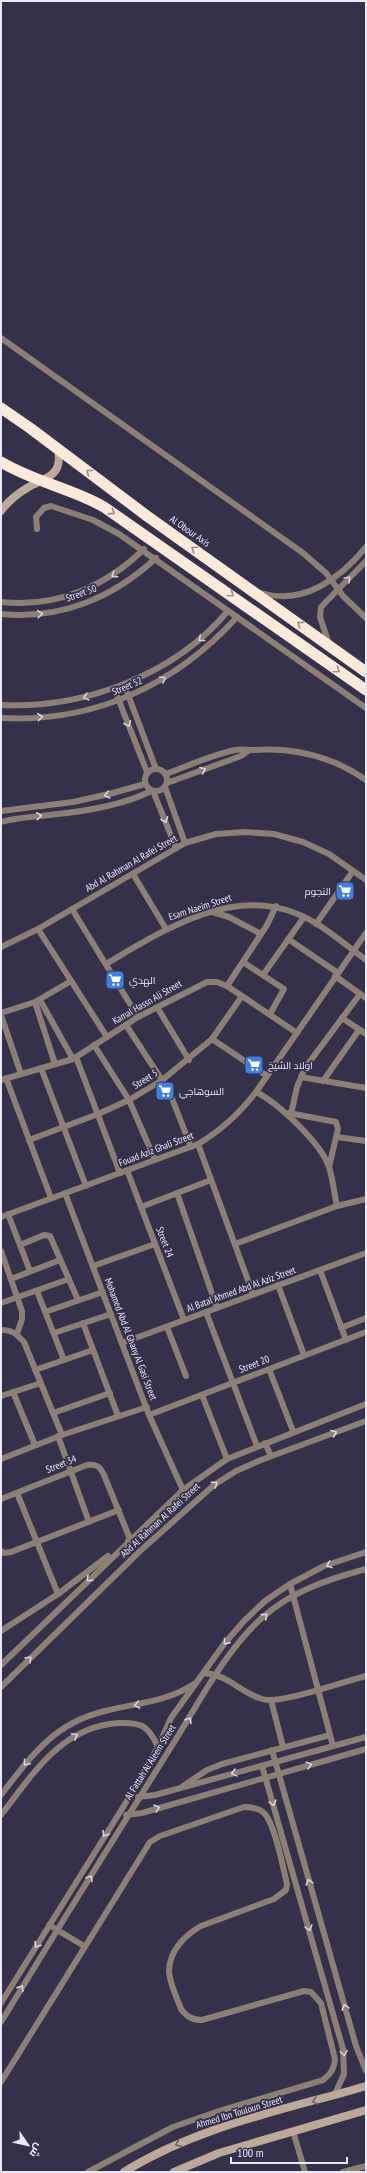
<svg xmlns="http://www.w3.org/2000/svg" width="367" height="2173" viewBox="0 0 367 2173" font-family="'PT Sans Narrow',Cairo,sans-serif">
  <style>
    .lines { fill: none; stroke-linecap: round; stroke-linejoin: round }
    .street { stroke: #8c7f75; stroke-width: 6 }
    .secondary { stroke: #bda999; stroke-width: 8 }
    .highway { stroke: #fbe9da; stroke-width: 11 }
    .oneway { stroke: #988d92 }
    .oneway2 { stroke: #d7d3df }
    .oneway3 { stroke: #6c616a }
    .labels { text-anchor: middle; dominant-baseline: central; stroke-width: 3.5; stroke-linejoin: round; paint-order: stroke }
    .street-label { font-size: 10px; fill: #eae8f9; stroke: #36314b }
    .poi-label { font-size: 10px; fill: #eae8f9; stroke: #36314b; text-anchor: start }
  </style>
  <rect width="100%" height="100%" fill="#36314b"/>
  <g class="lines">
    <!-- street -->
    <g class="street">
      <polyline points="1,338 303,553 326,573 343,596 366,618"/>
      <polyline points="37,529 36,517 44,508 51,506 93,520 119,534 366,708"/>
      <path d="M261,593C303,606 341,578 366,547"/>
      <path d="M1,602C56,608 105,587 144,549"/>
      <path d="M1,614C60,620 113,598 156,558"/>
      <polyline points="329,644 320,617 321,607 366,561"/>
      <polyline points="124,684 156,769"/>
      <polyline points="114,688 147,772"/>
      <path d="M1,705C84,709 174,675 228,611"/>
      <path d="M1,718C95,723 175,685 237,617"/>
      <circle cx="156" cy="780" r="11"/>
      <path d="M166,774C188,766 211,755 235,750C241,749 247,750 253,750C294,747 333,757 366,780"/>
      <polyline points="167,783 241,756 249,750"/>
      <polyline points="165,787 185,843"/>
      <polyline points="153,791 176,848"/>
      <polyline points="1,811 73,802 109,794 145,784"/>
      <path d="M1,822C17,817 33,817 49,815C80,812 124,805 151,791"/>
      <polyline points="133,874 166,929"/>
      <polyline points="72,909 138,1017"/>
      <polyline points="212,912 229,917 261,934"/>
      <polyline points="316,924 353,871"/>
      <polyline points="38,929 107,1037"/>
      <polyline points="288,939 338,973"/>
      <polyline points="1,947 38,929 185,843 216,834 245,832 274,834 303,842 329,854 366,880"/>
      <polyline points="243,962 284,989 270,1014"/>
      <path d="M106,964C162,931 229,887 295,913C320,922 344,944 366,960"/>
      <polyline points="263,975 304,917"/>
      <polyline points="335,976 366,998"/>
      <polyline points="227,986 267,925 276,906"/>
      <polyline points="40,1000 73,1059"/>
      <polyline points="35,1002 55,1064"/>
      <polyline points="157,1007 189,1060"/>
      <polyline points="1,1013 35,1002 71,981"/>
      <polyline points="1,1015 21,1074"/>
      <polyline points="342,1018 366,1034"/>
      <polyline points="126,1025 169,1091 191,1147"/>
      <polyline points="212,1039 267,1076"/>
      <polyline points="94,1045 129,1100 155,1160"/>
      <polyline points="76,1057 120,1173"/>
      <polyline points="41,1068 86,1186"/>
      <polyline points="301,1077 366,1088"/>
      <polyline points="6,1078 51,1198"/>
      <polyline points="1,1080 73,1059 138,1017 207,982 217,982 227,986 297,1033"/>
      <polyline points="323,1081 359,1030"/>
      <path d="M256,1092C278,1103 321,1143 329,1167C333,1179 334,1193 337,1206"/>
      <polyline points="289,1113 336,1122 338,1129 329,1167"/>
      <polyline points="291,1114 297,1087 305,1068 360,994"/>
      <polyline points="337,1137 366,1141"/>
      <polyline points="29,1140 98,1114 129,1100 161,1081 212,1039 242,996"/>
      <polyline points="198,1144 253,1294"/>
      <polyline points="127,1170 184,1320"/>
      <polyline points="65,1193 149,1415 183,1490"/>
      <polyline points="177,1193 217,1308"/>
      <polyline points="141,1207 211,1180"/>
      <polyline points="8,1214 30,1271"/>
      <path d="M1,1217L198,1144C222,1130 239,1114 256,1092L366,933"/>
      <polyline points="235,1244 337,1206 366,1199"/>
      <polyline points="20,1245 44,1235 50,1236 78,1300"/>
      <polyline points="1,1251 22,1311 22,1319 17,1334"/>
      <polyline points="93,1266 155,1244"/>
      <polyline points="320,1270 346,1340"/>
      <polyline points="11,1279 60,1260"/>
      <polyline points="278,1285 304,1355"/>
      <polyline points="37,1291 64,1360"/>
      <polyline points="1,1303 69,1279"/>
      <polyline points="45,1312 103,1292"/>
      <polyline points="206,1312 257,1446"/>
      <polyline points="83,1323 118,1416"/>
      <polyline points="167,1327 186,1376"/>
      <polyline points="341,1328 366,1318"/>
      <path d="M1,1330C12,1329 17,1335 24,1342L62,1435"/>
      <polyline points="54,1333 111,1314"/>
      <polyline points="122,1343 366,1253"/>
      <polyline points="269,1369 293,1431"/>
      <polyline points="35,1370 93,1350"/>
      <polyline points="13,1392 35,1445"/>
      <polyline points="202,1395 227,1459"/>
      <polyline points="1,1396 41,1383"/>
      <polyline points="53,1413 110,1393"/>
      <polyline points="149,1415 366,1332"/>
      <polyline points="58,1436 89,1522"/>
      <polyline points="265,1443 271,1456"/>
      <polyline points="1,1459 62,1435 147,1407"/>
      <polyline points="17,1493 58,1594"/>
      <path d="M1,1499L87,1465C96,1464 100,1466 104,1475L130,1539L128,1541"/>
      <polyline points="1,1551 4,1553 11,1552 119,1510"/>
      <polyline points="290,1584 333,1746"/>
      <polyline points="1,1631 58,1594 108,1556"/>
      <polyline points="1,1665 183,1490 227,1459 366,1404"/>
      <path d="M204,1673C229,1675 239,1692 262,1699C279,1705 345,1681 366,1676"/>
      <polyline points="1,1687 140,1551 214,1485 236,1471 261,1460 366,1421"/>
      <polyline points="271,1700 283,1747"/>
      <polyline points="272,1750 356,2046 366,2071"/>
      <polyline points="262,1766 343,2049 344,2074 334,2096"/>
      <polyline points="183,1786 207,1770 222,1764 330,1735"/>
      <path d="M1,1795C31,1756 54,1723 105,1711C136,1703 167,1702 194,1684"/>
      <polyline points="138,1797 155,1795 366,1737"/>
      <path d="M1,1815C33,1774 61,1727 118,1723C141,1722 148,1725 158,1747"/>
      <polyline points="126,1815 142,1813 366,1749"/>
      <polyline points="49,1925 84,1946"/>
      <polyline points="1,2003 130,1796 158,1747 171,1718 224,1644 244,1621 265,1601 290,1584 324,1566 366,1552"/>
      <path d="M1,2022C57,1930 114,1838 171,1747C198,1705 225,1650 263,1617C292,1591 329,1579 366,1569"/>
      <path d="M1,2082L150,1842L160,1836L244,1807C251,1807 259,1808 264,1813C275,1823 283,1868 287,1884L286,1890L274,1899L201,1926C185,1935 170,1950 169,1970C169,1982 177,1998 181,2009C187,2017 192,2020 202,2020L304,1991L311,1992L321,2003L335,2059C334,2069 331,2074 323,2080L219,2111L173,2127L88,2172"/>
      <polyline points="293,2131 305,2172"/>
      <polyline points="343,2172 366,2166"/>
    </g>
    <!-- secondary -->
    <g class="secondary">
      <path d="M1,511C8,501 17,494 27,488C46,477 63,477 58,449"/>
      <path d="M124,2172C198,2126 284,2110 366,2086"/>
      <polyline points="174,2172 219,2153 366,2110"/>
    </g>
    <!-- highway -->
    <g class="highway">
      <polyline points="1,408 30,428 147,516 366,672"/>
      <path d="M1,462C34,482 71,488 104,507L366,690"/>
    </g>
  </g>
  <!-- one-way arrows -->
  <defs><path id="oneway-chevron" d="M-2-3.5L2.5 0L-2 3.5" fill="none" stroke-width="1.6" stroke-linecap="round" stroke-linejoin="round"/></defs>
  <g class="oneway">
    <use href="#oneway-chevron" transform="translate(89 472) rotate(-142)"/>
    <use href="#oneway-chevron" transform="translate(112 512) rotate(33)"/>
    <use href="#oneway-chevron" transform="translate(194 549) rotate(-145)"/>
    <use href="#oneway-chevron" transform="translate(231 594) rotate(35)"/>
    <use href="#oneway-chevron" transform="translate(300 624) rotate(-144)"/>
    <use href="#oneway-chevron" transform="translate(337 670) rotate(35)"/>
  </g>
  <g class="oneway2">
    <use href="#oneway-chevron" transform="translate(114 575) rotate(146)"/>
    <use href="#oneway-chevron" transform="translate(348 579) rotate(-45)"/>
    <use href="#oneway-chevron" transform="translate(40 614) rotate(-5)"/>
    <use href="#oneway-chevron" transform="translate(201 639) rotate(141)"/>
    <use href="#oneway-chevron" transform="translate(163 679) rotate(-30)"/>
    <use href="#oneway-chevron" transform="translate(86 697) rotate(165)"/>
    <use href="#oneway-chevron" transform="translate(40 717) rotate(-5)"/>
    <use href="#oneway-chevron" transform="translate(128 724) rotate(68)"/>
    <use href="#oneway-chevron" transform="translate(203 770) rotate(-21)"/>
    <use href="#oneway-chevron" transform="translate(107 795) rotate(167)"/>
    <use href="#oneway-chevron" transform="translate(39 816) rotate(-5)"/>
    <use href="#oneway-chevron" transform="translate(165 820) rotate(68)"/>
    <use href="#oneway-chevron" transform="translate(334 1433) rotate(-21)"/>
    <use href="#oneway-chevron" transform="translate(215 1484) rotate(-34)"/>
    <use href="#oneway-chevron" transform="translate(329 1565) rotate(160)"/>
    <use href="#oneway-chevron" transform="translate(89 1579) rotate(136)"/>
    <use href="#oneway-chevron" transform="translate(265 1616) rotate(-40)"/>
    <use href="#oneway-chevron" transform="translate(226 1642) rotate(129)"/>
    <use href="#oneway-chevron" transform="translate(29 1659) rotate(-44)"/>
    <use href="#oneway-chevron" transform="translate(137 1705) rotate(167)"/>
    <use href="#oneway-chevron" transform="translate(189 1720) rotate(-58)"/>
    <use href="#oneway-chevron" transform="translate(75 1736) rotate(-28)"/>
    <use href="#oneway-chevron" transform="translate(26 1763) rotate(129)"/>
    <use href="#oneway-chevron" transform="translate(309 1765) rotate(-15)"/>
    <use href="#oneway-chevron" transform="translate(234 1773) rotate(165)"/>
    <use href="#oneway-chevron" transform="translate(273 1803) rotate(74)"/>
    <use href="#oneway-chevron" transform="translate(157 1808) rotate(-16)"/>
    <use href="#oneway-chevron" transform="translate(105 1834) rotate(122)"/>
    <use href="#oneway-chevron" transform="translate(90 1878) rotate(-58)"/>
    <use href="#oneway-chevron" transform="translate(309 1882) rotate(-106)"/>
    <use href="#oneway-chevron" transform="translate(309 1928) rotate(74)"/>
    <use href="#oneway-chevron" transform="translate(37 1945) rotate(122)"/>
    <use href="#oneway-chevron" transform="translate(21 1988) rotate(-58)"/>
    <use href="#oneway-chevron" transform="translate(345 2007) rotate(-106)"/>
    <use href="#oneway-chevron" transform="translate(344 2053) rotate(81)"/>
  </g>
  <g class="oneway3">
    <use href="#oneway-chevron" transform="translate(315 2101) rotate(165)"/>
    <use href="#oneway-chevron" transform="translate(178 2144) rotate(156)"/>
  </g>
  <!-- icons -->
  <defs>
    <symbol id="supermarket-square" viewBox="-11 -11 22 22"><rect x="-9" y="-9" width="18" height="18" rx="4" fill="#3f7fe0" stroke="#36314b"/><path d="M-6-5.5h2.5l.6 2H6L4.5 2H-2.5L-4.4-4H-6ZM-1.5 3.2a1.3 1.3 0 1 0 .1 0ZM3 3.2a1.3 1.3 0 1 0 .1 0Z" fill="#fff"/></symbol>
  </defs>
  <g fill-rule="evenodd">
    <use href="#supermarket-square" x="334" y="880" width="22" height="22"/>
    <use href="#supermarket-square" x="104" y="969" width="22" height="22"/>
    <use href="#supermarket-square" x="243" y="1054" width="22" height="22"/>
    <use href="#supermarket-square" x="154" y="1080" width="22" height="22"/>
  </g>
  <g class="labels">
    <!-- street labels -->
    <g class="street-label">
      <text transform="translate(190 531) rotate(35)">Al Obour Axis</text>
      <text transform="translate(81 593) rotate(-20)">Street 50</text>
      <text transform="translate(127 686) rotate(-23)">Street 52</text>
      <text transform="translate(131 863) rotate(-30)">Abd Al Rahman Al Rafei Street</text>
      <text transform="translate(200 907) rotate(-18)">Esam Naeim Street</text>
      <text transform="translate(147 1002) rotate(-30)">Kamal Hassn Ali Street</text>
      <text transform="translate(145 1079) rotate(-32)">Street 5</text>
      <text transform="translate(156 1149) rotate(-21)">Fouad Aziz Ghali Street</text>
      <text transform="translate(165 1242) rotate(69)">Street 24</text>
      <text transform="translate(241 1289) rotate(-20)">Al Batal Ahmed Abd Al Aziz Street</text>
      <text transform="translate(131 1339) rotate(69)">Mohamed Abd Al Ghany Al Gasi Street</text>
      <text transform="translate(254 1364) rotate(-21)">Street 20</text>
      <text transform="translate(61 1464) rotate(-22)">Street 34</text>
      <text transform="translate(160 1520) rotate(-43)">Abd Al Rahman Al Rafei Street</text>
      <text transform="translate(150 1762) rotate(-58)">Al Fattah Al Aleem Street</text>
      <text transform="translate(239 2112) rotate(-17)">Ahmed Ibn Touloun Street</text>
    </g>
    <!-- poi labels -->
    <g class="poi-label">
      <text x="331" y="891" text-anchor="end">النجوم</text>
      <text x="129" y="980">الهدي</text>
      <text x="268" y="1065">اولاد الشيخ</text>
      <text x="179" y="1091">السوهاجي</text>
    </g>
  </g>
  <!-- border -->
  <rect width="367" height="2173" fill="none" stroke="#eae8f9" stroke-width="4"/>
  <!-- north arrow -->
  <g transform="translate(28 2145) rotate(124)" stroke="#36314b" stroke-width="3" paint-order="stroke">
  <path d="M0-3L7 15L0 10L-7 15Z" fill="#eae8f9"/>
  <text y="-6" font-size="11" font-weight="bold" text-anchor="middle" fill="#eae8f9">ش</text>
  </g>
  <!-- scale -->
  <path d="M231 2157v6h116v-6" fill="none" stroke="#eae8f9" stroke-width="2"/>
  <text x="237" y="2157" font-size="12" fill="#eae8f9" stroke="#36314b" stroke-width="3" paint-order="stroke">100 m</text>
</svg>
